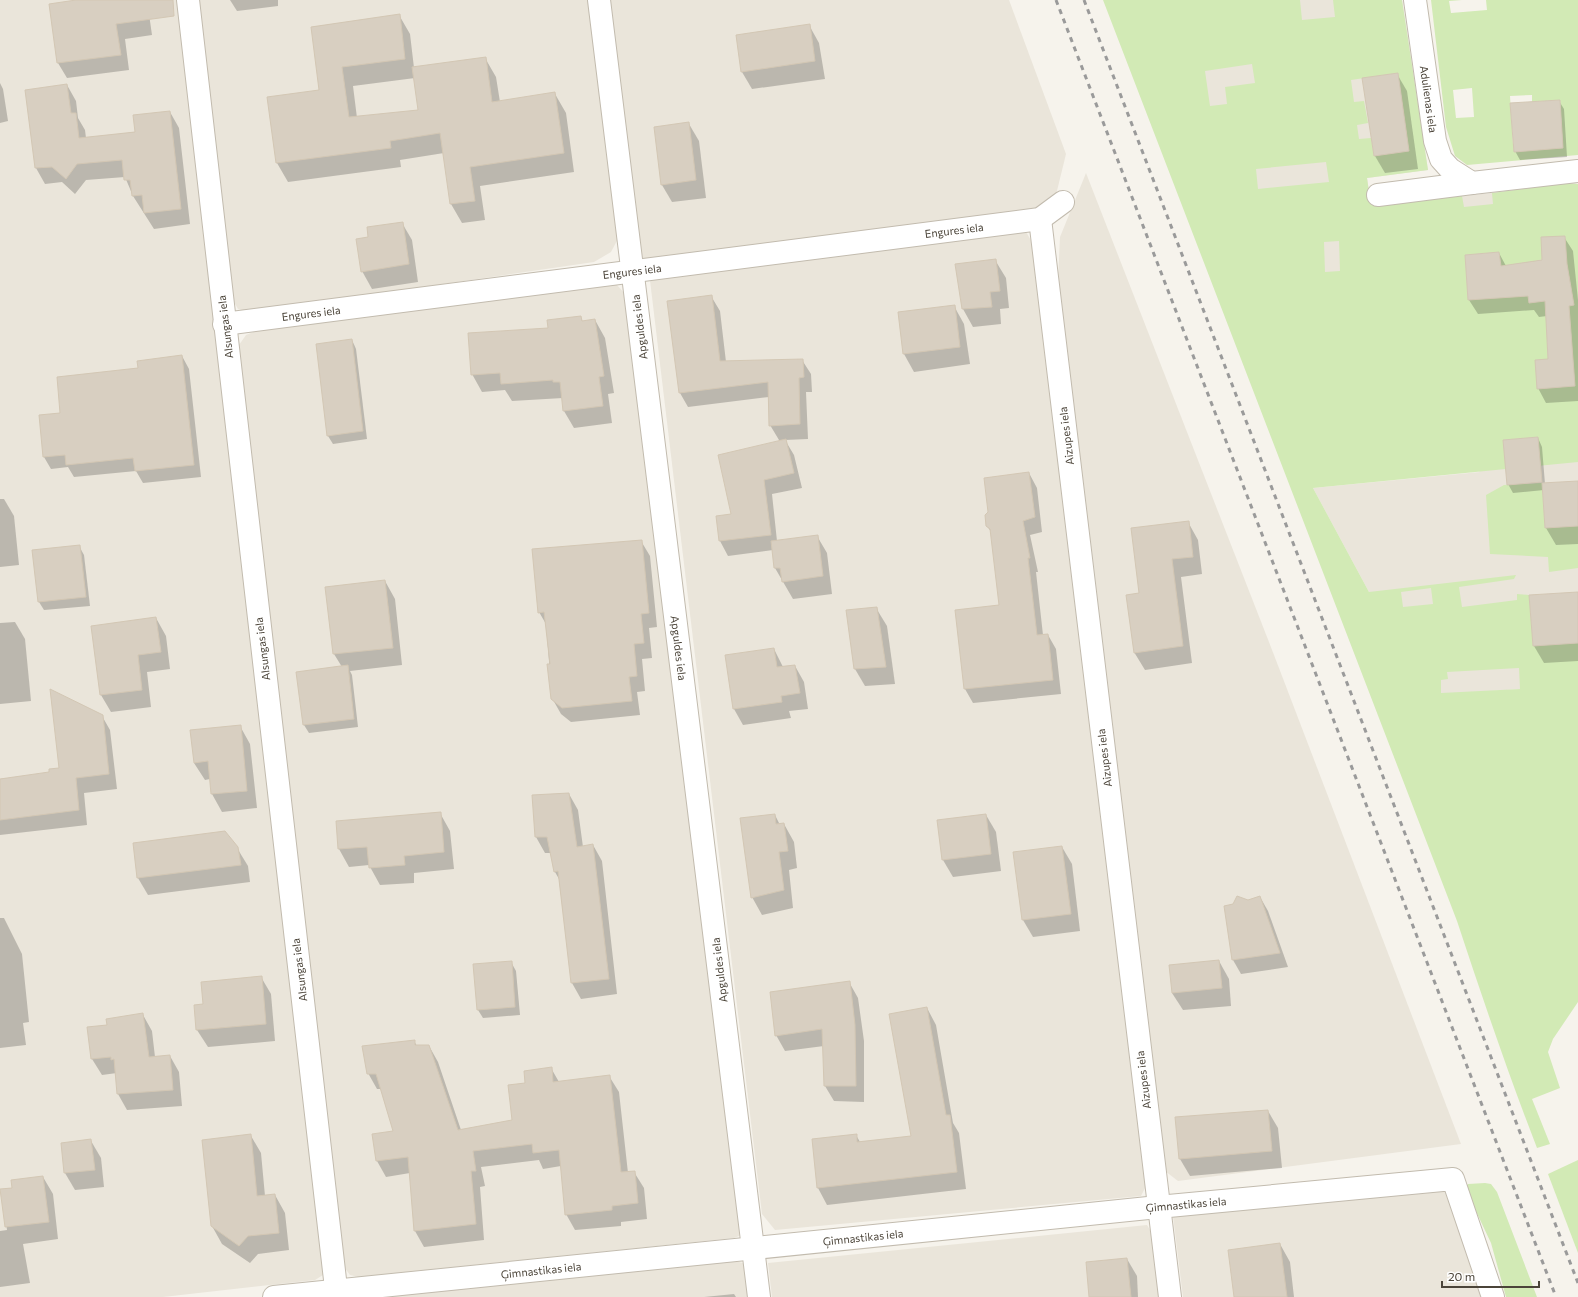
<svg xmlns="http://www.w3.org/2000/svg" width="1578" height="1297" viewBox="0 0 1578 1297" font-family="Commissioner,sans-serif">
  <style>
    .residential { fill: #eae5da }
    .green { fill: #d2eab5; fill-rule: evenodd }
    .shadow { fill: #0003; fill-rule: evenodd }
    .building { fill: #d8cfc1; stroke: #d3c7b4 }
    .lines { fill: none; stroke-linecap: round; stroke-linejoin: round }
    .street-casing { stroke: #c2bbae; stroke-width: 24 }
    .street { stroke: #fff; stroke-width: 22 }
    .rail { stroke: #9a9a9a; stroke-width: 3; stroke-dasharray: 5 5; stroke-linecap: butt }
    .labels { text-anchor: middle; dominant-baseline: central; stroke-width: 3.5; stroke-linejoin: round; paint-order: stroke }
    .street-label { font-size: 11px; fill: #4b4439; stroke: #fff }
  </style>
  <rect width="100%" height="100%" fill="#f6f3ec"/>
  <!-- residential -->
  <g class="residential">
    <polygon points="0,0 177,0 324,1268 323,1275 315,1280 163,1297 0,1297"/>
    <polygon points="199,0 591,0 620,235 611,252 594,262 252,312 238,309 234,302"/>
    <polygon points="610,0 1009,0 1066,154 1055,199 1036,208 641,261"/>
    <polygon points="1147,0 1402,0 1428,170 1367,178 1371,205 1492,193 1566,183 1578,184 1578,682 1520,689 1396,698 1369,592 1313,488 1480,472 1248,343"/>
    <polygon points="1086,173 1274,655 1461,1144 1178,1181 1165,1171 1058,282 1060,237"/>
    <polygon points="1025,230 1033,244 1147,1184 1141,1196 775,1230 762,1214 649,272"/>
    <polygon points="602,283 617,285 626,295 742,1230 739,1236 734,1238 358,1277 350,1275 344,1267 239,345 246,335 263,328"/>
    <polygon points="1450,1191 1488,1297 1183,1297 1173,1216"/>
    <polygon points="1147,1225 1153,1235 1160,1297 772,1297 768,1263"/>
    <polygon points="735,1261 743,1263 746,1268 750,1297 371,1297"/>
  </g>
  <!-- green -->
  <g class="green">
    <path d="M1103,0H1300L1302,20L1335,17L1333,0H1402L1428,170L1367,178L1371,205L1462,196L1464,207L1493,204L1492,193L1566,183L1578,184V462L1313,488L1369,592L1516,575L1514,579L1459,587L1462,607L1517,600V594L1529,595L1533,646L1578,643V1002L1553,1039L1548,1052L1560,1088L1532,1099L1550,1144L1537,1148C1508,1073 1482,997 1457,921ZM1252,64L1255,83L1225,87L1227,104L1210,106L1205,71ZM1398,73L1409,151L1374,156L1371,138L1359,139L1357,125L1368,123L1364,101L1354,102L1351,80ZM1326,162L1329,182L1258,189L1256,169ZM1339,241L1340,271L1325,272L1324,242ZM1499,252L1503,297L1468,300L1465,255ZM1552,258L1554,267L1567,264L1574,305L1548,310L1546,301L1529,303L1525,272L1541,269L1539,260ZM1571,332L1575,386L1537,389L1548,359L1547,334ZM1538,437L1505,461L1503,440ZM1431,588L1433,604L1403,607L1401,592ZM1519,668L1520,689L1441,693V680L1448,679L1447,672Z"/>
    <path d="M1431,0H1462L1449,1L1451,13L1487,10L1486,0H1578V155L1467,165L1455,156L1446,127ZM1472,88L1474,117L1456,118L1453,90ZM1532,95V102L1560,100L1563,148L1534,150L1533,143L1513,144L1510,96Z"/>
    <polygon points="1542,483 1545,528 1578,526 1578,568 1549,572 1548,557 1490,554 1486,495 1504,485"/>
    <polygon points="1578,1160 1578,1253 1548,1174"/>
    <polygon points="1485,1183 1491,1184 1497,1192 1537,1297 1506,1297 1491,1243 1465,1188 1468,1184"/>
  </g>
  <!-- shadow -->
  <g class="shadow">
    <polygon points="83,0 147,0 152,35 125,39 129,70 67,78 58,63 50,5"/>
    <polygon points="230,0 278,0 278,6 237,11"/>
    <path d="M399,15L410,34L414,68L485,58L496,77L500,102L555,94L566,113L574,172L480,186L485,220L462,223L451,204L444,153L400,160L401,167L288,182L277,163L320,91L312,27ZM415,78L420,111L357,118L353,86Z"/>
    <polygon points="809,25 819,43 825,79 752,89 742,72"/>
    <polygon points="1397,74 1407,91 1418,169 1385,173 1375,156"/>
    <polygon points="0,83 3,89 8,121 0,123"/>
    <polygon points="67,85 76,101 78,118 85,130 86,138 136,132 170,112 179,128 190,224 154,229 133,196 125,177 86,180 75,194 62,182 45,184 36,168 26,91"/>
    <polygon points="1559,101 1564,109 1567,157 1520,160 1515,151"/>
    <polygon points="689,124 699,141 706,198 672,202 662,185 655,128"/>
    <polygon points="402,223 412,240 418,282 372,289 362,271 370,238"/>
    <polygon points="1564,237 1573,251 1578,300 1578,401 1546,403 1538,388 1549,360 1547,316 1539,317 1534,310 1478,314 1469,300 1499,253 1506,266 1543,260"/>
    <polygon points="995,260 1006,278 1009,308 1000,309 1001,324 973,327 963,309 957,265"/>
    <polygon points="711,296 720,311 726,362 802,360 811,374 812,392 806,392 808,439 785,440 794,455 802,488 772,494 777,541 817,536 827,553 832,594 793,599 775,568 773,550 728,556 720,541 717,517 732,515 784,440 779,440 770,425 769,397 688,407 680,393"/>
    <polygon points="954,306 964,324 970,364 914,372 904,354 899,313"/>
    <polygon points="580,317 583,322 595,320 605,338 614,393 608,394 612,423 574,428 564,411 563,398 512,401 505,390 482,392 472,374 549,329"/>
    <polygon points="352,340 356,349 367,439 333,444 328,436"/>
    <polygon points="182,356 189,369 201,477 143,483 136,471 74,477 68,467 51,469 44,457 61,414 139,369"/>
    <polygon points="1538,438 1542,447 1545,484 1578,482 1578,544 1556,545 1546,528 1544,490 1513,493 1508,484"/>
    <polygon points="1029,473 1037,488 1042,532 1030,535 1038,572 1036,572 1043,635 1048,635 1056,649 1061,694 973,703 965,689 1001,606 992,533 987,526"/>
    <polygon points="0,499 4,499 14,516 19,565 0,567"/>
    <polygon points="1188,522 1198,540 1202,574 1181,577 1192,663 1145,670 1134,652 1140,594"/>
    <polygon points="641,541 650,556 657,627 649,628 652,658 642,659 645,691 637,692 640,715 571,722 561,714 552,698 546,624 539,612"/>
    <polygon points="79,546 84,555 90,606 44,610 39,602"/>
    <polygon points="385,581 395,599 402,665 350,671 352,675 358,727 309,733 304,725 342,667 334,654 326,588"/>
    <polygon points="1578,593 1578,661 1544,663 1534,646"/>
    <polygon points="876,608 887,626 895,684 865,686 855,669"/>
    <polygon points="156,618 166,636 170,669 147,672 151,707 111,712 101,695 92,627"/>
    <polygon points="15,622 25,639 31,701 0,704 0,623"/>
    <polygon points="774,649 783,667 795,666 804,682 808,709 789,711 791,718 743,725 734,709 726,656"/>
    <polygon points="102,716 110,730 117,789 84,793 87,825 0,835 0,779 50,773 60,769"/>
    <polygon points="240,726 250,744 257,808 222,812 212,794 210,779 205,780 194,763"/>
    <polygon points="569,794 578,810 583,847 593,845 602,861 617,994 581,999 572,983 559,879 555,872 551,853 545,853 536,837 533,796"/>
    <polygon points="440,813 450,831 454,869 414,873 414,883 380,885 369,865 349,867 339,849 337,822"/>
    <polygon points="775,815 780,825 784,824 794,842 797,868 789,870 793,908 762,915 752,897"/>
    <polygon points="986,815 996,832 1001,871 953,877 943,860"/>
    <polygon points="1062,847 1072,864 1080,931 1033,937 1023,920 1014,853"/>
    <polygon points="237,848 248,866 250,882 148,895 138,878"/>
    <polygon points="1260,897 1268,911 1288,967 1241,974 1233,960 1248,901"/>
    <polygon points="0,918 4,918 22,954 29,1022 23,1023 26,1045 0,1048"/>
    <polygon points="1219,961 1229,979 1231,1006 1183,1010 1172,993"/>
    <polygon points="511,962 516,971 520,1015 483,1018 478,1010"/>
    <polygon points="261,977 271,994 275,1041 208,1047 197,1030 204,1004"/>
    <polygon points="849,982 858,998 864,1041 864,1102 834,1101 825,1086 824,1046 785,1051 776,1035"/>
    <polygon points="927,1008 936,1025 953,1123 959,1133 966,1189 827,1205 818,1188 813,1140 856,1135 860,1142 912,1137"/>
    <polygon points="143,1015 152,1031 155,1057 170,1056 179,1072 182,1106 127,1110 118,1094 117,1073 102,1075 92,1059 88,1028 108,1026"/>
    <polygon points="414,1041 417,1046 429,1046 438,1062 461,1130 513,1121 526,1084 551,1068 559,1082 609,1076 619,1092 628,1173 634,1172 644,1188 647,1219 621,1222 621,1226 575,1230 566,1214 561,1166 543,1169 539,1160 481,1167 485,1186 480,1187 484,1240 424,1247 415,1231 410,1173 386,1177 377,1161 394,1132 381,1089 377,1089 368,1073"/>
    <polygon points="1268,1111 1278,1128 1282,1168 1190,1176 1180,1159"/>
    <polygon points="251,1136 261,1153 265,1196 275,1195 285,1213 289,1250 258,1254 250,1263 222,1244 212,1226"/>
    <polygon points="91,1141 101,1158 104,1187 75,1190 65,1173 62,1144"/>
    <polygon points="43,1177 53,1194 58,1239 23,1244 30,1283 0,1287 0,1231 7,1230 1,1190 13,1188"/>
    <polygon points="1280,1244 1290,1262 1294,1297 1231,1297 1235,1297"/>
    <polygon points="1127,1259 1137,1276 1138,1297 1090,1297"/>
    <polygon points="734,1294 736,1297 704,1297"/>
  </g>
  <!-- building -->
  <g class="building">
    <polygon points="76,0 173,0 174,16 116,24 121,55 57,63 49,4"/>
    <polygon points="400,14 405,59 342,67 349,117 418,110 412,67 486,57 492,102 555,92 564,153 470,167 475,201 450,204 440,133 390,141 391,148 276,163 267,97 319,90 311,27"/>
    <polygon points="810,24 815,61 741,72 736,35"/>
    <polygon points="1398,73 1409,151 1374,156 1362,78"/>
    <polygon points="67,84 71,113 76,113 79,138 135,132 133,115 170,111 181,209 144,213 142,195 132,196 130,180 124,180 122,160 77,164 66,179 52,167 35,168 25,90"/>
    <polygon points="1560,100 1563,148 1514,152 1510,103"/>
    <polygon points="689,122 696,180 661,185 654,127"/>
    <polygon points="403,222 409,264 361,272 356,239 368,237 367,227"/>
    <polygon points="1565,236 1567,264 1574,305 1569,306 1575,386 1537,389 1535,360 1548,359 1545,301 1529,303 1528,296 1468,300 1465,255 1499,252 1501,266 1542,260 1541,237"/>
    <polygon points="996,259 1000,291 990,292 992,307 962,309 955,264"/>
    <polygon points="712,295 720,361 803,359 804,377 799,378 800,424 769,426 768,382 679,393 667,301"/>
    <polygon points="955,305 960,347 903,354 898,312"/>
    <polygon points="581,316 582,321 595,319 604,376 599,377 603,406 563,411 560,382 553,382 553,380 501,384 500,373 471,375 468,333 548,328 547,320"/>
    <polygon points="352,339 363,431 327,436 316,344"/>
    <polygon points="182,355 194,465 135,471 133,458 66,465 65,455 43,457 39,415 60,413 57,377 138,368 137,361"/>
    <polygon points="1538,437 1542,482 1507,485 1503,440"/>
    <polygon points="786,439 794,473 764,480 771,535 719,541 716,516 731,514 718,455"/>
    <polygon points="1029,472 1035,517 1023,521 1030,558 1028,558 1037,635 1048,634 1053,680 964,689 955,610 999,605 990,529 986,526 985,515 988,512 984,478"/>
    <polygon points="1578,481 1578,526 1545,528 1542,483"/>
    <polygon points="1189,521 1193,557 1172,559 1183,646 1134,653 1126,595 1139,593 1131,528"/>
    <polygon points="818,535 823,576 782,582 780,568 774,568 771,541"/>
    <polygon points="642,540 649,613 641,614 644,643 634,644 637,676 629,677 632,701 562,708 551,699 547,664 550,664 544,612 538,613 532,549"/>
    <polygon points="80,545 86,597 38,602 32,550"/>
    <polygon points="385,580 393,648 333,654 325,587"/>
    <polygon points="1578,592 1578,643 1533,646 1529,595"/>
    <polygon points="877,607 886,667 854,669 846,610"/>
    <polygon points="156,617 161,652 138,655 142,690 100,695 91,626"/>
    <polygon points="774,648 777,667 795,665 800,693 781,696 782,702 733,709 725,655"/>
    <polygon points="348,665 354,719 303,725 296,672"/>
    <polygon points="50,689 103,715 109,774 76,778 79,810 0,820 0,779 49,772 49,769 59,768"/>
    <polygon points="241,725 247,791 211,794 208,761 194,763 190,730"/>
    <polygon points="569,793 577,847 593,844 609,979 571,983 558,871 554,872 547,837 535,837 532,795"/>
    <polygon points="441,812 444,852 404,856 405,865 369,868 367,847 338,849 336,821"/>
    <polygon points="775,814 776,824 784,823 788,851 779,852 784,890 751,898 740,818"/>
    <polygon points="986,814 991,854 942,860 937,820"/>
    <polygon points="225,831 238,847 241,865 137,878 133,843"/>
    <polygon points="1062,846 1071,914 1022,920 1013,852"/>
    <polygon points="1237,896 1248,900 1260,896 1280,953 1232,960 1224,906 1233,904"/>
    <polygon points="1219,960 1222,988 1172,993 1169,965"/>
    <polygon points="512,961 515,1007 477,1010 473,964"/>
    <polygon points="262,976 266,1024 196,1030 194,1005 203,1004 201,982"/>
    <polygon points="850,981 855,1025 856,1086 824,1086 822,1029 775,1036 770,992"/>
    <polygon points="927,1007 946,1115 950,1115 957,1172 817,1188 812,1139 857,1134 857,1142 911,1136 889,1014"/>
    <polygon points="143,1013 149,1057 170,1055 173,1090 117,1094 114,1059 111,1060 111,1057 91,1059 87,1027 107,1025 106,1019"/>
    <polygon points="415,1040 415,1045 429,1045 458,1130 512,1120 508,1085 525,1083 524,1071 552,1067 553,1082 610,1075 621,1172 635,1171 638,1203 612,1206 612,1210 565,1215 559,1150 533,1153 532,1144 473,1151 476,1171 471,1171 476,1224 414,1231 408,1157 376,1161 372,1134 393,1131 376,1074 367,1074 362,1046"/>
    <polygon points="1268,1110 1272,1151 1179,1159 1175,1117"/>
    <polygon points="251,1134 257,1196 275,1194 279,1233 248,1236 239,1246 211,1226 202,1140"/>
    <polygon points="91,1139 95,1170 64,1173 61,1143"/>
    <polygon points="43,1176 49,1222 5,1227 0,1189 12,1188 11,1180"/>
    <polygon points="1280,1243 1287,1297 1234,1297 1228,1250"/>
    <polygon points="1127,1258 1131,1297 1089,1297 1086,1262"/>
  </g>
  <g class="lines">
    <defs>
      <g id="street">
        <polyline points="188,0 337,1297"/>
        <polyline points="599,0 759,1297"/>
        <polyline points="1415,0 1435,141 1441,159 1450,169 1472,183 1578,171"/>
        <polyline points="1378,195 1472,183"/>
        <polyline points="1040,219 1170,1297"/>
        <polyline points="224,324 1040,219 1063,202"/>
        <polyline points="274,1297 1158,1207 1453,1179 1493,1297"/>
      </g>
    </defs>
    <!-- street casing -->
    <use href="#street" class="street-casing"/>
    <!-- street -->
    <use href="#street" class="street"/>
    <!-- rail -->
    <g class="rail">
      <polyline points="1056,0 1556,1297"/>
      <polyline points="1084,0 1578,1283"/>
    </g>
  </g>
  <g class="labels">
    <!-- street labels -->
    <g class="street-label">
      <text transform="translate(1429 99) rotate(82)">Adulienas iela</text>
      <text transform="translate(954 230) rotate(-7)">Engures iela</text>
      <text transform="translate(632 271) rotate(-7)">Engures iela</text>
      <text transform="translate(311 313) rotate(-7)">Engures iela</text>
      <text transform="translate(225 327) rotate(-97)">Alsungas iela</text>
      <text transform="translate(639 327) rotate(-97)">Apguldes iela</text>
      <text transform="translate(1066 436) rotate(-97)">Aizupes iela</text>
      <text transform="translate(679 648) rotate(83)">Apguldes iela</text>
      <text transform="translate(262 649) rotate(-97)">Alsungas iela</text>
      <text transform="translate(1104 758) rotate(-97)">Aizupes iela</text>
      <text transform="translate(299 970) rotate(-97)">Alsungas iela</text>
      <text transform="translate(719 970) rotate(-97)">Apguldes iela</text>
      <text transform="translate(1143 1080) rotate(-97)">Aizupes iela</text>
      <text transform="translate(1186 1204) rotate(-5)">Ģimnastikas iela</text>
      <text transform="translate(863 1237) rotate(-6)">Ģimnastikas iela</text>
      <text transform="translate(541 1270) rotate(-6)">Ģimnastikas iela</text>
    </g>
  </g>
  <!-- scale -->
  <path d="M1442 1281v6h97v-6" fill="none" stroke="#4b4439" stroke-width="2"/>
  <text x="1448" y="1281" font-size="12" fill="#4b4439" stroke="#ffffff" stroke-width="3" paint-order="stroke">20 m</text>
</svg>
